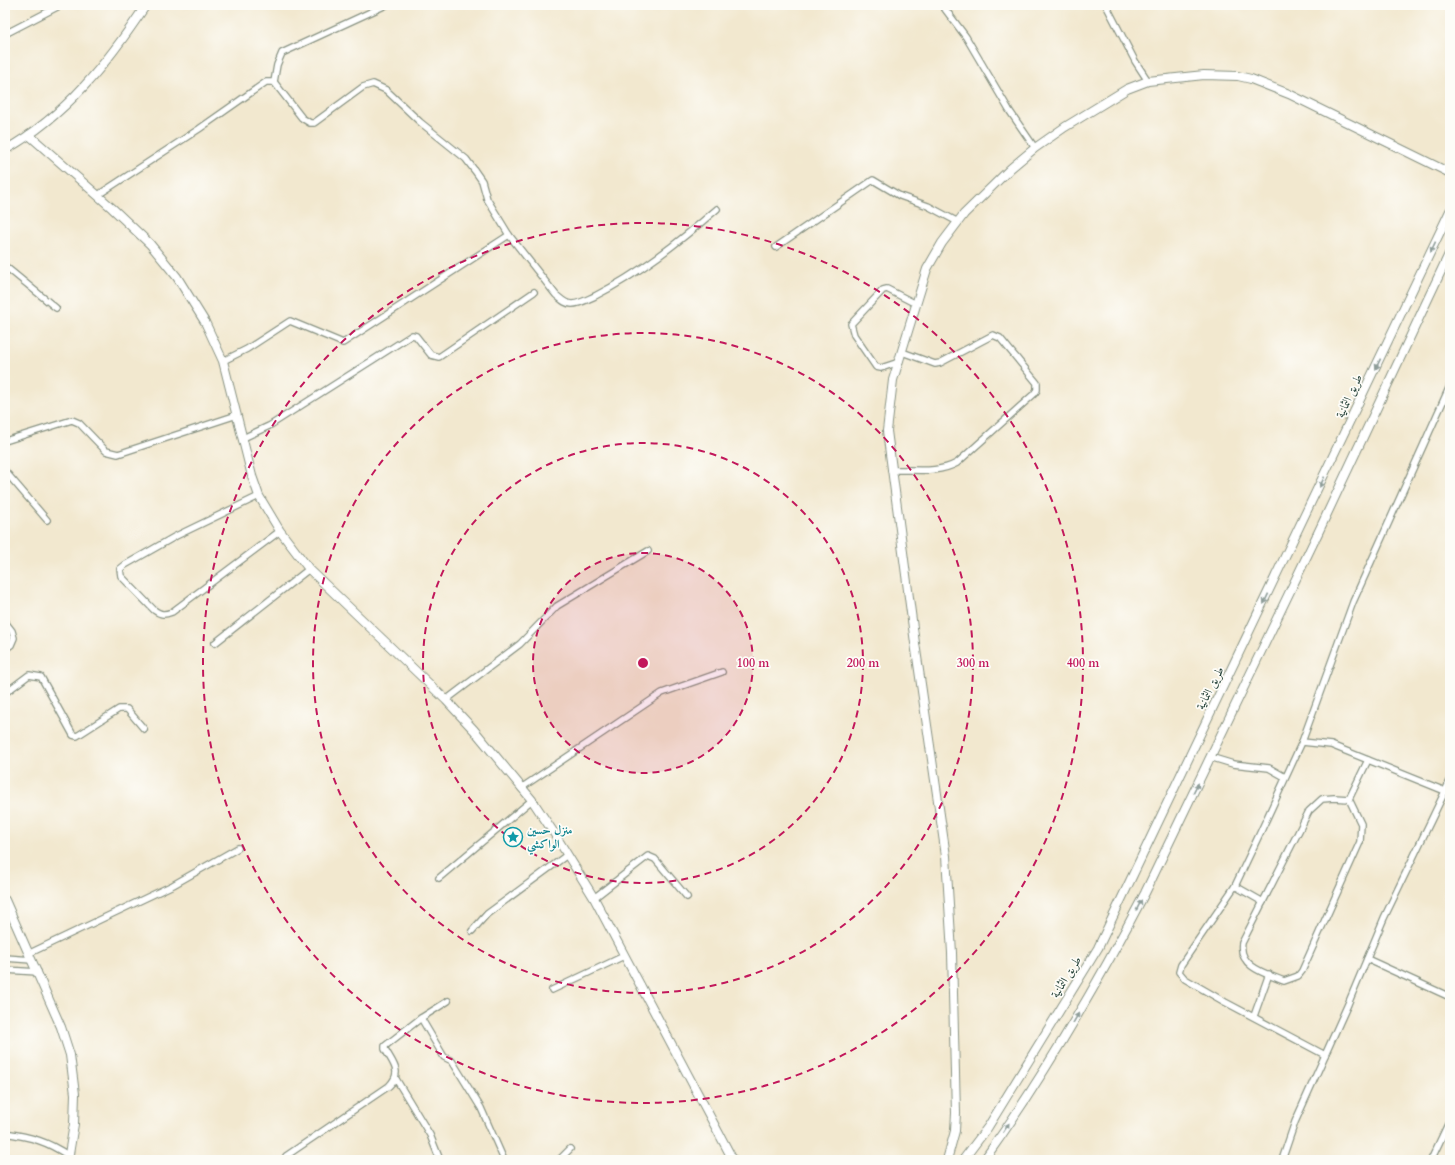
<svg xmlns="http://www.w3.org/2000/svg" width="1455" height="1165" viewBox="0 0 1455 1165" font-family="Cardo,Amiri,serif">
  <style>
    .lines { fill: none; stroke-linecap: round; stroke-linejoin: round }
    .street-casing { stroke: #889282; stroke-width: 8 }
    .secondary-casing { stroke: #889282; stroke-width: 10 }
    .street { stroke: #fff; stroke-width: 5.5 }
    .secondary { stroke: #fff; stroke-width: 8 }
    .oneway { fill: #8f9e9a }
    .ring { fill: none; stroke: #c2185b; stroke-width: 2; stroke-dasharray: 7 5 }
    .labels { text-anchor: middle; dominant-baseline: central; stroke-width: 3.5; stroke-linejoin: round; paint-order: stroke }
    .street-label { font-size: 12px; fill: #1f3d34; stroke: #fdfcf7 }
    .culture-label { font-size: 12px; font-weight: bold; fill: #0d838f; stroke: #fdfcf7; text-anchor: start }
    .centre { fill: #c2185b; stroke: #fdfcf7; stroke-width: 2 }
    .ring-label { font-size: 12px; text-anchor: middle; font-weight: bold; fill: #c2185b; stroke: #fdfcf7; stroke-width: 3.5; stroke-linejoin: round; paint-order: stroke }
  </style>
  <rect width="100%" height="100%" fill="#fdfcf7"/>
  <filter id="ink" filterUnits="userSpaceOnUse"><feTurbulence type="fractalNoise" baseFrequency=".025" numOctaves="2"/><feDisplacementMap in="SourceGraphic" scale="8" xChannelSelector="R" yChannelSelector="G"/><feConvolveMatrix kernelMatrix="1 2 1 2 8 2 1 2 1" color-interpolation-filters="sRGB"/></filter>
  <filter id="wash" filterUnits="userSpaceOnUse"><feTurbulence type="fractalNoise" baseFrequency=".012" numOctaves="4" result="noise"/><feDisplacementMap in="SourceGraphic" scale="16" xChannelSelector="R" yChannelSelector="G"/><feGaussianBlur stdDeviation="0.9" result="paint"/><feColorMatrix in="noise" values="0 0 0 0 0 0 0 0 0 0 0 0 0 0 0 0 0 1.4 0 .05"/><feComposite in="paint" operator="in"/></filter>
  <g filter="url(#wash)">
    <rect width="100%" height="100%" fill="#f2e8cf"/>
  </g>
  <g filter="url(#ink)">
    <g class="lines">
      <defs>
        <g id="street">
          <polyline points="942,5 966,37 1009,110 1035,148"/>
          <polyline points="1106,5 1135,61 1148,81"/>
          <polyline points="5,34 61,5"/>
          <polyline points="274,82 277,65 282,53 386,5"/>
          <path d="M98,195L199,129L266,82H274L302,118L310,123H314L363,87L373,84L386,90L420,122L466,159L475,171L482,181L487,199L509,235L556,295C561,299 565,304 572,304C580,304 588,299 595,296C640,273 679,242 717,209"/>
          <polyline points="776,247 873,180 900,196 928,206 958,222"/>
          <polyline points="5,266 56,308"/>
          <polyline points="223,361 247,349 290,321 343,343 509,235"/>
          <polyline points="899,362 881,368 876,367 854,335 851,324 883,290 887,289 916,304"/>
          <polyline points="243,438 269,426 412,335 416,336 431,355 439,357 534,292"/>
          <polyline points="5,441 72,420 79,423 106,451 118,454 237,415"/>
          <path d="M891,470C914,469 937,474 957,463L1034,394L1037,390V383L1000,338L993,335L940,363L935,364L902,352"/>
          <polyline points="5,471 47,520"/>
          <path d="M259,496L176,536L125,565L120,569L121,576L154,610C161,615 164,615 172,612L280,531"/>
          <polyline points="5,622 12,631 14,638 11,645 5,649"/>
          <polyline points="215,643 309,569"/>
          <polyline points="5,693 29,675 41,677 73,735 77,736 119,709 127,709 144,729"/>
          <polyline points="446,700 520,644 557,606 648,551"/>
          <polyline points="1302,742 1331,745 1450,793"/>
          <polyline points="1210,757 1233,764 1269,768 1285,777"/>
          <polyline points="521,788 662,693 722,672"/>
          <path d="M1334,798L1349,799L1361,824L1360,842L1302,971L1298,976L1284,981C1267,974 1238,967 1242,943L1309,811L1322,799Z"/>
          <polyline points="1349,799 1368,760"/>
          <polyline points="439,878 532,800"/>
          <polyline points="1235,886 1263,902"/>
          <polyline points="594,898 648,856 655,859 687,897"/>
          <polyline points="472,931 487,914 567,855"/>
          <polyline points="30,953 173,885 238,848"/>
          <polyline points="5,958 32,960"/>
          <polyline points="1367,959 1450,997"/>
          <polyline points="5,970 38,972"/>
          <polyline points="552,990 624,956"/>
          <polyline points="1254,1016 1269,974"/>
          <polyline points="421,1018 444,1057 452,1061 481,1108 504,1160"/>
          <polyline points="1325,1055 1225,1002 1185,979 1179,972 1181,965 1235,886 1261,831 1302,742 1353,602 1450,386"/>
          <polyline points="396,1079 430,1135 440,1160"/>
          <path d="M5,1133C31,1137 47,1141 69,1156"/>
          <path d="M285,1160L286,1156L389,1086C403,1072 393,1064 385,1049V1046L421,1018L448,1001"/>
          <polyline points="559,1160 570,1149"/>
          <polyline points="1282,1160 1295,1122 1348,1004 1384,918 1450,781"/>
          <polyline points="1431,1160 1450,1120"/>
        </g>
        <g id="secondary">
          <polyline points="29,135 112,208 150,244 177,277 205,322 223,361 252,476 259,496 280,531 309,569 446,700 474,730 532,800 554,833 594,898 733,1160"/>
          <path d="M5,150C66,116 108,62 146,5"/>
          <polyline points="5,900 61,1027 70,1055 75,1094 74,1124 68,1160"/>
          <polyline points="947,1160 955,1131 956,1113 952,953 946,856 915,643 887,431 893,380 927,269 942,243 964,214 1011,168 1035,148 1065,127 1127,89 1148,81 1204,75 1238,76 1251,79 1289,94 1450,173"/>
          <polyline points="963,1160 988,1127 1098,948 1450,211"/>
          <path d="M984,1160C1045,1075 1097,985 1145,893L1318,533L1450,252"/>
        </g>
      </defs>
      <!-- street casing -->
      <use href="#street" class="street-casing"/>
      <!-- secondary casing -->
      <use href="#secondary" class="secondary-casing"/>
      <!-- street -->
      <use href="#street" class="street"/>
      <!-- secondary -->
      <use href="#secondary" class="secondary"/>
    </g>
    <!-- one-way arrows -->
    <defs><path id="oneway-solid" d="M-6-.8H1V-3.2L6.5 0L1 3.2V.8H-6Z"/></defs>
    <g class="oneway">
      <use href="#oneway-solid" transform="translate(1433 247) rotate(115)"/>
      <use href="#oneway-solid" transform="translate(1378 364) rotate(115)"/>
      <use href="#oneway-solid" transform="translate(1322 482) rotate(115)"/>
      <use href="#oneway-solid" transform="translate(1266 599) rotate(115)"/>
      <use href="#oneway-solid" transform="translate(1196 788) rotate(-64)"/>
      <use href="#oneway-solid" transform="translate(1139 905) rotate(-63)"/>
      <use href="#oneway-solid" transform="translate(1076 1018) rotate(-60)"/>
      <use href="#oneway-solid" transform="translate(1006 1128) rotate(-57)"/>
    </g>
  </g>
  <!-- distance rings -->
  <circle cx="643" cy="663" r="110" fill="#c2185b" fill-opacity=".12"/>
  <g class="ring">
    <circle cx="643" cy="663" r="110"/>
    <circle cx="643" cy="663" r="220"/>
    <circle cx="643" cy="663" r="330"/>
    <circle cx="643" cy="663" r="440"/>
  </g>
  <!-- icons -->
  <defs>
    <symbol id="sight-ring" viewBox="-11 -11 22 22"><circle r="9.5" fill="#fdfcf7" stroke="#0f9aa8" stroke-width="1.5"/><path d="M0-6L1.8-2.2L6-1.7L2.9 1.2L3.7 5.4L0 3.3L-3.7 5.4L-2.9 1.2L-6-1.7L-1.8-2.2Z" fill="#0f9aa8"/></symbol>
  </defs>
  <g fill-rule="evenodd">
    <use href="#sight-ring" x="502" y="826" width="22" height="22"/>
  </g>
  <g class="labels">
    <!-- street labels -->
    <g class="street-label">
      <text transform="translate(1349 396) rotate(-65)">طريق الثمانية</text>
      <text transform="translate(1210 688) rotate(-63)">طريق الثمانية</text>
      <text transform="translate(1066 977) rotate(-58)">طريق الثمانية</text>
    </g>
    <!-- culture labels -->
    <g class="culture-label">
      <text x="527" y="830">منزل حسين<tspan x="527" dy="14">الواكشي</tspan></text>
    </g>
  </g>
  <circle cx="643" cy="663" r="6" class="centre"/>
  <g class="ring-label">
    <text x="753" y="667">100 m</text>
    <text x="863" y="667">200 m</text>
    <text x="973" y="667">300 m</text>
    <text x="1083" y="667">400 m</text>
  </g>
  <!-- margin -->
  <rect width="1455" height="1165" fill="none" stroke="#fdfcf7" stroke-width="20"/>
</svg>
